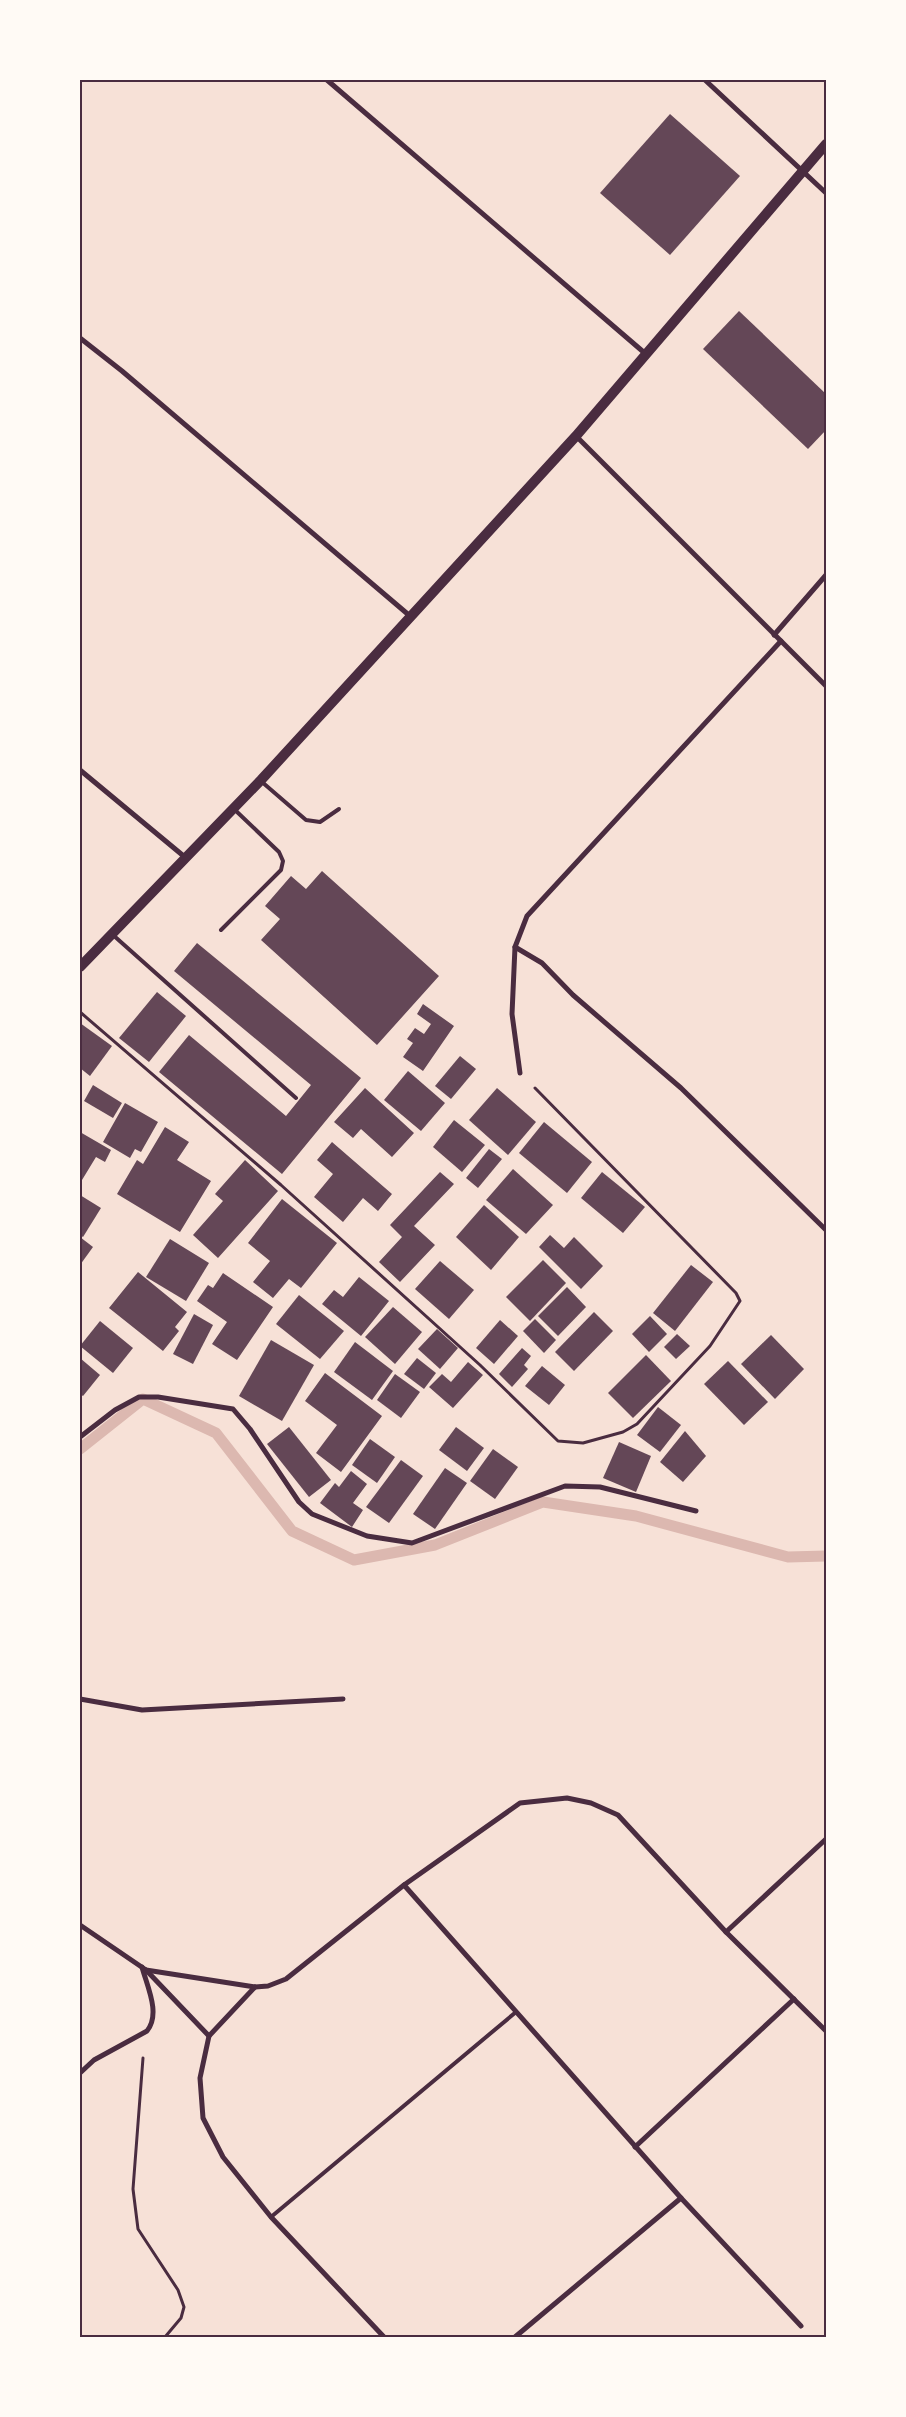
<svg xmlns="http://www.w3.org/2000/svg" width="906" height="2417" viewBox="0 0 906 2417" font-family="Inter,sans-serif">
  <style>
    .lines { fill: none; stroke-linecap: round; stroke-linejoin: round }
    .stream { stroke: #dcb8b0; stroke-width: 11 }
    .building { fill: #644757 }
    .path { stroke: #4a2c40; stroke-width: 3 }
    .service { stroke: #4a2c40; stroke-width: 4 }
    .minor { stroke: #4a2c40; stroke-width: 5 }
    .secondary { stroke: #4a2c40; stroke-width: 10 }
    .neatline { fill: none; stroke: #4a2c40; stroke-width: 2 }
  </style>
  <rect width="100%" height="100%" fill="#f7e1d7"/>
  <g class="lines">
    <!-- stream -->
    <polyline class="stream" points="80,1449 143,1399 216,1433 292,1531 354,1560 435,1545 543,1502 636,1516 788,1557 826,1556"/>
  </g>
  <!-- building -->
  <g class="building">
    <polygon points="670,114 740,176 670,255 600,193"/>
    <polygon points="739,311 826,394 826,430 808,449 703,349"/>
    <polygon points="322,871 439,976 377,1045 261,940 280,919 265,906 291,876 306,889"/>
    <polygon points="197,943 361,1078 282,1174 159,1072 189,1035 286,1116 311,1085 174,971"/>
    <polygon points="157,992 186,1016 149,1062 119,1038"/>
    <polygon points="423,1004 454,1026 423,1071 403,1057 413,1043 407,1039 415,1028 424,1034 431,1024 417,1014"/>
    <polygon points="80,1023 112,1046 90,1076 80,1068"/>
    <polygon points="460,1056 476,1069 451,1099 435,1086"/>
    <polygon points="408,1071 445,1103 421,1131 384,1100"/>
    <polygon points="93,1085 122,1103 113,1118 84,1101"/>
    <polygon points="365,1088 414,1133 392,1157 361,1129 353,1138 334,1122"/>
    <polygon points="497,1088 536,1122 508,1155 469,1120"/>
    <polygon points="125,1103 158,1122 141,1152 135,1149 130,1158 103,1142"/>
    <polygon points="454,1120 485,1145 462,1172 433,1147"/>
    <polygon points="544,1122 592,1162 567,1193 519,1153"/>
    <polygon points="165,1127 189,1142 177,1160 211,1181 180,1232 117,1194 137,1160 143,1164"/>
    <polygon points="80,1132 111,1150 105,1162 96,1157 82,1180 80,1179"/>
    <polygon points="332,1142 392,1194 378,1211 363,1198 343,1222 314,1197 333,1174 317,1160"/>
    <polygon points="489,1149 502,1159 478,1188 466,1178"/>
    <polygon points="245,1160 278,1191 218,1258 193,1235 223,1201 215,1194"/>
    <polygon points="513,1169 553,1205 526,1234 486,1200"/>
    <polygon points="440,1172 454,1184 414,1226 435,1245 400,1282 379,1262 402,1237 390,1225"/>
    <polygon points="602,1172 645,1207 623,1233 581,1198"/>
    <polygon points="80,1195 101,1208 83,1237 80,1235"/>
    <polygon points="282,1199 337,1243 301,1288 289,1279 273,1298 253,1282 270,1261 248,1243"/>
    <polygon points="484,1205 519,1237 491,1270 456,1237"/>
    <polygon points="550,1235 564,1248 574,1237 603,1266 581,1289 539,1247"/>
    <polygon points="80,1237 93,1247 80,1265"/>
    <polygon points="170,1239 209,1263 186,1301 146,1277"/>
    <polygon points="543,1260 566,1283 530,1321 506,1297"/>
    <polygon points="440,1261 474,1290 449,1319 415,1289"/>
    <polygon points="691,1265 713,1282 675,1331 653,1313"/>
    <polygon points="138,1272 187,1312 175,1327 179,1331 163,1351 109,1308"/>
    <polygon points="223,1273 273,1307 237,1360 212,1344 227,1322 197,1301 208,1285 213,1288"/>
    <polygon points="359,1277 389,1301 361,1336 322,1304 334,1290 343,1297"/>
    <polygon points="567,1287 586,1307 558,1336 538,1316"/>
    <polygon points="299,1295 344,1331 320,1359 276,1324"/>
    <polygon points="393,1307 422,1332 395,1364 365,1337"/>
    <polygon points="594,1312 613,1331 574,1371 555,1352"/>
    <polygon points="194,1314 213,1325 193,1364 173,1354"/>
    <polygon points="650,1316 667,1334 649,1352 632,1334"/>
    <polygon points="535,1319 556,1340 544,1353 523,1331"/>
    <polygon points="500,1320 518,1336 494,1364 476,1348"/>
    <polygon points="100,1321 133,1348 113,1373 80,1346"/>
    <polygon points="437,1329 458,1348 440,1369 418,1349"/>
    <polygon points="677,1334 690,1346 676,1359 664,1347"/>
    <polygon points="771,1335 804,1369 775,1399 741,1364"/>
    <polygon points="271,1340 314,1365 282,1421 239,1396"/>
    <polygon points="355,1342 393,1371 372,1400 334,1372"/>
    <polygon points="522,1348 531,1356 524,1365 528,1369 512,1387 499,1374"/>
    <polygon points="646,1355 671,1381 633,1418 608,1393"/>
    <polygon points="80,1358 100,1375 83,1396 80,1394"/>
    <polygon points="417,1358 436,1373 424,1389 404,1374"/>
    <polygon points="728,1361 768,1402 744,1425 704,1384"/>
    <polygon points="468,1362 483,1375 453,1408 429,1387 442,1374 451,1382"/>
    <polygon points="542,1366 565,1385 549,1405 525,1386"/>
    <polygon points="325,1373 382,1416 341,1472 316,1453 337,1425 305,1401"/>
    <polygon points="395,1374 420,1392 401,1418 377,1400"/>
    <polygon points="658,1407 681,1425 660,1452 637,1435"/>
    <polygon points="289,1427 331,1480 309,1497 267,1444"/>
    <polygon points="456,1427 484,1448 467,1471 439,1450"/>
    <polygon points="685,1431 706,1456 683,1482 660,1462"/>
    <polygon points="370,1439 395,1457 377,1483 352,1465"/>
    <polygon points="619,1442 651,1456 636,1492 603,1478"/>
    <polygon points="493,1449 518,1467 495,1499 470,1481"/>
    <polygon points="401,1460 423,1476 389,1523 366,1507"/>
    <polygon points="445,1468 467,1483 435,1529 413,1514"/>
    <polygon points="351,1471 367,1484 353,1503 363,1510 352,1527 320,1503 335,1483 339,1487"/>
  </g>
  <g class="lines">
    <!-- path -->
    <g class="path">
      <polyline points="80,1012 281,1185 480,1365 558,1441 583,1443 623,1432 637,1424 710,1346 740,1301 736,1293 535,1088"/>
      <polyline points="143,2058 133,2189 138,2229 178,2290 184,2307 181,2318 165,2337"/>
    </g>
    <!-- service -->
    <g class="service">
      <polyline points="262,782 306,820 320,822 339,809"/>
      <polyline points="221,930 281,870 283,861 279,852 235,810"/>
      <polyline points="113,935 296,1098"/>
      <polyline points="271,2217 516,2012"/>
    </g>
    <!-- minor -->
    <g class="minor">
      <polyline points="327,80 647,355"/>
      <polyline points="705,80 826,193"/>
      <polyline points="80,338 122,371 410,616"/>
      <polyline points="576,436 826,686"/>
      <polyline points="774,635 826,575"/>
      <polyline points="80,770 186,858"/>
      <polyline points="515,947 542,963 573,995 681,1088 826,1230"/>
      <polyline points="520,1073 512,1014 515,947 527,916 781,641"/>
      <polyline points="80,1437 115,1410 139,1397 158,1397 233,1409 250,1429 299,1502 312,1514 367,1536 412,1543 565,1486 600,1487 696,1511"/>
      <polyline points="80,1699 142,1710 343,1699"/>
      <polyline points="404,1885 681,2198 515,2337"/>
      <polyline points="80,1925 146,1970 255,1987 268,1986 286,1979 404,1885 520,1803 567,1798 591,1803 618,1815 726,1932 826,1839"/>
      <polyline points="726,1932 826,2031"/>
      <polyline points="146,1970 209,2036"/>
      <polyline points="255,1987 209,2036 200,2078 203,2118 223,2157 271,2217 384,2337"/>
      <path d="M80,2073L94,2060L147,2031C161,2014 147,1986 142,1967"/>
      <polyline points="635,2147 794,1999"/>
      <polyline points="681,2198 801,2326"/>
    </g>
    <!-- secondary -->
    <polyline class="secondary" points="80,967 261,780 576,436 826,144"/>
  </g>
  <!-- border -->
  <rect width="906" height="2417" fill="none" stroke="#fffaf5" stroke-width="162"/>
  <rect x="81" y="81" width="744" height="2255" class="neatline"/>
</svg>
